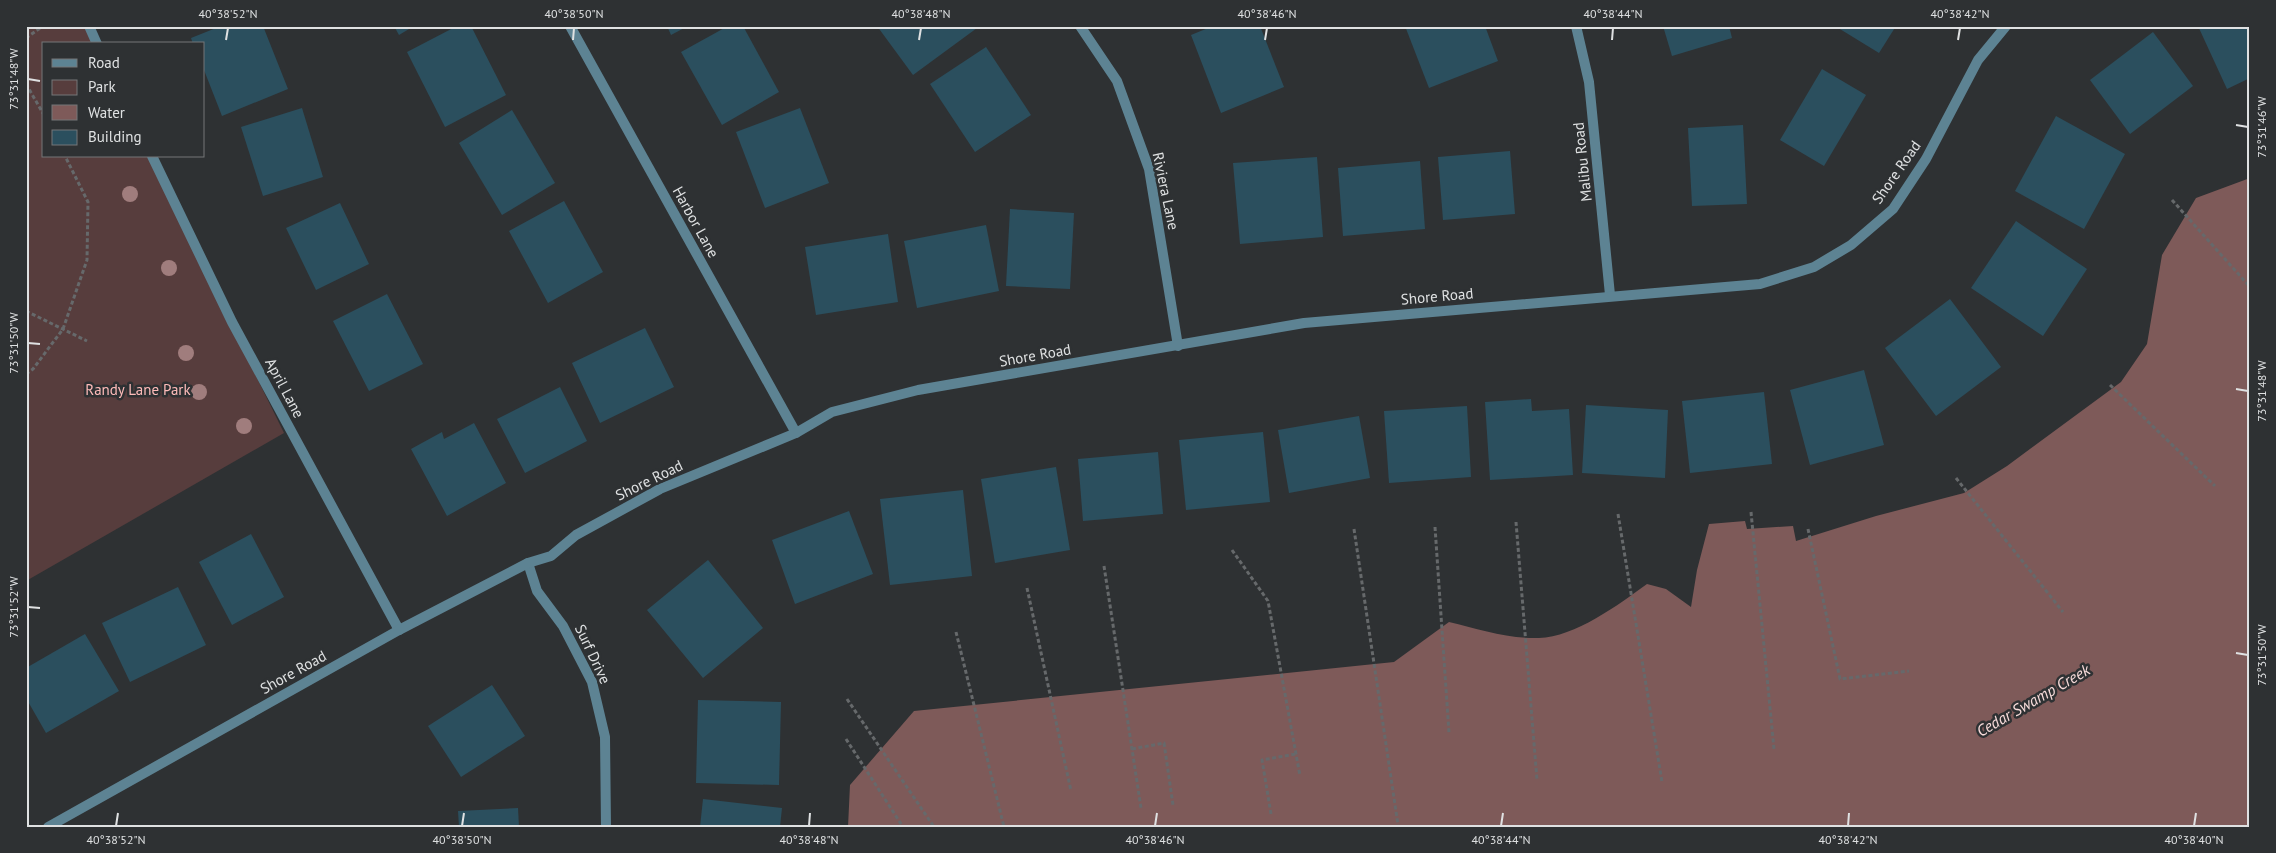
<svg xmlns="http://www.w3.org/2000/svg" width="2276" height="853" viewBox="0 0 2276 853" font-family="'PT Sans',sans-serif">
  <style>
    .green { fill: #573d3d }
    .water { fill: #7e5a59 }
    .building { fill: #2b4f5e }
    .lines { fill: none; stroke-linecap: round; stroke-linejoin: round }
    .path { stroke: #66696b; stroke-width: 3; stroke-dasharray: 4 2.5; stroke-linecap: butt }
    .street { stroke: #5d8393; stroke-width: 10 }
    .tree { fill: #a07d7d }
    .ticks { fill: none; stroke: #dfe1e2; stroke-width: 2 }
    .labels { text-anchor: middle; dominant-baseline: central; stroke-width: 5; stroke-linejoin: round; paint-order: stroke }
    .street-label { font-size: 15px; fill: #dfe1e2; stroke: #2e3133 }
    .park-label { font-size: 15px; fill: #febbb9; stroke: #2e3133 }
    .water-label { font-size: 16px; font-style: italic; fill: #f8dcdb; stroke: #2e3133 }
    .neatline { fill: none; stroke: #dfe1e2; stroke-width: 2 }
    .ticks-label { font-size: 12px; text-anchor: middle; fill: #dfe1e2 }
  </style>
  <rect width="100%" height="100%" fill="#2e3133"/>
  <!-- green -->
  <polygon class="green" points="26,26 85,26 94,44 44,44 44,156 148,156 284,433 26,581"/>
  <!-- water -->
  <path class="water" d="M2250,178V827H848L850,785L914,711L1394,662L1449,622C1478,629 1508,639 1539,638C1575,637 1618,605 1647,584L1666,589L1691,607L1697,570L1709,524L1745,521L1747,529L1793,526L1796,541L1876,516L1964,493L2007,466L2121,382L2147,344L2162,255L2196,198Z"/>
  <!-- building -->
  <g class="building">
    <polygon points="221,26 263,26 288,89 222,116 204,70 204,44 193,44 191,38"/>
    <polygon points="394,26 414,26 399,35"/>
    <polygon points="457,26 471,26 506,95 445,127 407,52"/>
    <polygon points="667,26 688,26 671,35"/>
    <polygon points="728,26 743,26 779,92 722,125 681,52"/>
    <polygon points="877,26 976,26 977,28 913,75"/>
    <polygon points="1213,26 1260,26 1284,87 1221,113 1191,35"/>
    <polygon points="1405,26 1485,26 1498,61 1429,88"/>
    <polygon points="1663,26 1729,26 1732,38 1672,56"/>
    <polygon points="1835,26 1896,26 1879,53"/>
    <polygon points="2198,26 2250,26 2250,78 2227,89"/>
    <polygon points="2153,32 2193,86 2130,134 2090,80"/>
    <polygon points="986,47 1031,115 975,152 930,84"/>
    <polygon points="1822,69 1866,95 1824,166 1780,140"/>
    <polygon points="302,108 323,177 263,196 241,127"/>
    <polygon points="800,108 829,183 765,208 736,132"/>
    <polygon points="512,110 555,183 502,215 459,143"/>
    <polygon points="2056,116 2125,154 2084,229 2015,191"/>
    <polygon points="1743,125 1747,204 1692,206 1688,128"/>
    <polygon points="1510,151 1515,214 1443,220 1438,157"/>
    <polygon points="1317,157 1323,237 1240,244 1233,163"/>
    <polygon points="1420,161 1425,229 1343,236 1338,168"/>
    <polygon points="564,201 603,272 548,303 509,231"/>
    <polygon points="340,203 369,264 316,290 286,228"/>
    <polygon points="1010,209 1074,213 1070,289 1006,286"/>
    <polygon points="2016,221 2087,269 2043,336 1971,288"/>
    <polygon points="986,225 999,291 917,308 904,241"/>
    <polygon points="888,234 898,302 816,315 805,247"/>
    <polygon points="387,294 423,364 369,391 333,321"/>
    <polygon points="1950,299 2001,367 1936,416 1885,348"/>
    <polygon points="645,328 674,387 600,423 572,363"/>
    <polygon points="1864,370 1884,445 1810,465 1790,390"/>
    <polygon points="560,387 587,441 525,473 497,419"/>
    <polygon points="1764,392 1772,464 1690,473 1682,401"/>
    <polygon points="1531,399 1532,411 1569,409 1573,475 1490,480 1485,402"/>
    <polygon points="1586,405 1668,410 1665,478 1582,473"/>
    <polygon points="1467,406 1471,477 1389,483 1384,411"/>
    <polygon points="1359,416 1370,478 1289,493 1278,430"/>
    <polygon points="474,423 506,483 447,516 411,449 442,432 444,439"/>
    <polygon points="1263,432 1270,502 1186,510 1179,440"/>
    <polygon points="1158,452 1163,514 1083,521 1078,459"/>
    <polygon points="1056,467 1070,550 995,563 981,479"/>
    <polygon points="963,490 972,576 890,585 880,499"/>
    <polygon points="849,511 873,574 795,604 772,540"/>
    <polygon points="251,534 284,597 232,625 199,562"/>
    <polygon points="708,560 763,628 703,678 647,610"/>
    <polygon points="178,587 206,645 130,682 102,623"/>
    <polygon points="85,634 119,691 46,733 26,698 26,668"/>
    <polygon points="492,685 525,736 461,777 428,726"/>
    <polygon points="698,700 781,702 779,785 696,783"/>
    <polygon points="703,799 782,808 780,827 700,827"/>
    <polygon points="518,808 519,827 459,827 458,811"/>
  </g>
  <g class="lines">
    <!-- path -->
    <g class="path">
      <polyline points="26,38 43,26"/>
      <polyline points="26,84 44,115"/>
      <polyline points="2172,200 2250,287"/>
      <polyline points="26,311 87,341"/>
      <polyline points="26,374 33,369 63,329 87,260 88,202 65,156"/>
      <polyline points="2110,385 2215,486"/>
      <polyline points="1956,478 2063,612"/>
      <polyline points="1751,512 1774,749"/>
      <polyline points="1618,514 1662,782"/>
      <polyline points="1516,522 1537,780"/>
      <polyline points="1435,527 1449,733"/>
      <polyline points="1354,529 1398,825"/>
      <polyline points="1808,529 1840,679 1909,671"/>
      <polyline points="1232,550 1268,601 1300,776"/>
      <polyline points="1104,566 1141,808"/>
      <polyline points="1027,588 1071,791"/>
      <polyline points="956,632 1004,827"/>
      <polyline points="847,699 934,827"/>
      <polyline points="846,739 903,827"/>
      <polyline points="1132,749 1164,743 1173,805"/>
      <polyline points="1271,814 1262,760 1296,754"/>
    </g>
    <!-- street -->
    <g class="street">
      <polyline points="89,26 97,44"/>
      <polyline points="570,26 796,433"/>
      <polyline points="1080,26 1117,81 1149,169 1178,346"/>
      <polyline points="1576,26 1589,82 1610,295"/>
      <polyline points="152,156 232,322 399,630"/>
      <polyline points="528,563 537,591 563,626 592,682 605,737 606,827"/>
      <polyline points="48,827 399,630 528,563 551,556 576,535 660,489 796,433 832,412 918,390 1304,323 1760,284 1814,267 1851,245 1893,209 1926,159 1978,60 2006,26"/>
    </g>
  </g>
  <!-- trees -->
  <g class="tree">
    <circle cx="130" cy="194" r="8"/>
    <circle cx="169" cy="268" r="8"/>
    <circle cx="186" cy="353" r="8"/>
    <circle cx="199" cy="392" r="8"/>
    <circle cx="244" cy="426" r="8"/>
  </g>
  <!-- ticks -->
  <path class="ticks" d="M226,40L228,28M573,40L574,28M919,40L921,28M1265,40L1267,28M1612,40L1613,28M1958,40L1960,28M28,79L40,81M2236,125L2248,127M28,343L40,344M2236,389L2248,391M28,607L40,608M2236,653L2248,655M116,826L118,813M462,826L464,813M809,826L810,813M1155,826L1157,813M1501,826L1503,813M1848,826L1849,813M2194,826L2196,813"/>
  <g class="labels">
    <!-- street labels -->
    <g class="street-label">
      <text transform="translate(1582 162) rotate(-96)">Malibu Road</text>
      <text transform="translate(1896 172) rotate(-55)">Shore Road</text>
      <text transform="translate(1166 191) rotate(78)">Riviera Lane</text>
      <text transform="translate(696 222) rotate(61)">Harbor Lane</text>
      <text transform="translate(1437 296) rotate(-5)">Shore Road</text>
      <text transform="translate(1035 355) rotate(-10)">Shore Road</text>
      <text transform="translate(285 388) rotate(62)">April Lane</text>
      <text transform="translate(649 480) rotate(-26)">Shore Road</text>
      <text transform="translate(593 654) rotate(65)">Surf Drive</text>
      <text transform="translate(293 672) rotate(-29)">Shore Road</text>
    </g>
    <!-- park labels -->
    <g class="park-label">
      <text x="138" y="389">Randy Lane Park</text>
    </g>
    <!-- water labels -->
    <g class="water-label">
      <text transform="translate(2033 700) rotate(-30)">Cedar Swamp Creek</text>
    </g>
  </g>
  <!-- border -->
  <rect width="2276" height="853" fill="none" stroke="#2e3133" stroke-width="55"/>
  <!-- legend -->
  <rect x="42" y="42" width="162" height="115" fill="#2e3133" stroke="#757779"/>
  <rect x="52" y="59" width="25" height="8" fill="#5d8393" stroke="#757779"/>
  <text x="88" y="68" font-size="15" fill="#dfe1e2">Road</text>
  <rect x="52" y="80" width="25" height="15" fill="#573d3d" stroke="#757779"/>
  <text x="88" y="92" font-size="15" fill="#dfe1e2">Park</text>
  <rect x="52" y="105" width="25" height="15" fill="#7e5a59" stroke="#757779"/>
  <text x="88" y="118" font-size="15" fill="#dfe1e2">Water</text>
  <rect x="52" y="130" width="25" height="15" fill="#2b4f5e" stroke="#757779"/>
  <text x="88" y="142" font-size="15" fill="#dfe1e2">Building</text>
  <rect x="28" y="28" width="2220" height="798" class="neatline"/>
  <g class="ticks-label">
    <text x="228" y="18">40°38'52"N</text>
    <text x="574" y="18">40°38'50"N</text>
    <text x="921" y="18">40°38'48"N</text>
    <text x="1267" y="18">40°38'46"N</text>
    <text x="1613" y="18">40°38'44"N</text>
    <text x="1960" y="18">40°38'42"N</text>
    <text transform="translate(14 79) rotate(-90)" y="4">73°31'48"W</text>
    <text transform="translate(2262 127) rotate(-90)" y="4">73°31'46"W</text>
    <text transform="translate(14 343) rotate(-90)" y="4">73°31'50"W</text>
    <text transform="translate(2262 391) rotate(-90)" y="4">73°31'48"W</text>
    <text transform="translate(14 607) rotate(-90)" y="4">73°31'52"W</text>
    <text transform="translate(2262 655) rotate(-90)" y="4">73°31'50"W</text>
    <text x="116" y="844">40°38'52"N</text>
    <text x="462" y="844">40°38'50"N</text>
    <text x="809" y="844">40°38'48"N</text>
    <text x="1155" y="844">40°38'46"N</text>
    <text x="1501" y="844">40°38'44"N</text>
    <text x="1848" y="844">40°38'42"N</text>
    <text x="2194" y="844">40°38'40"N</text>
  </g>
</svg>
